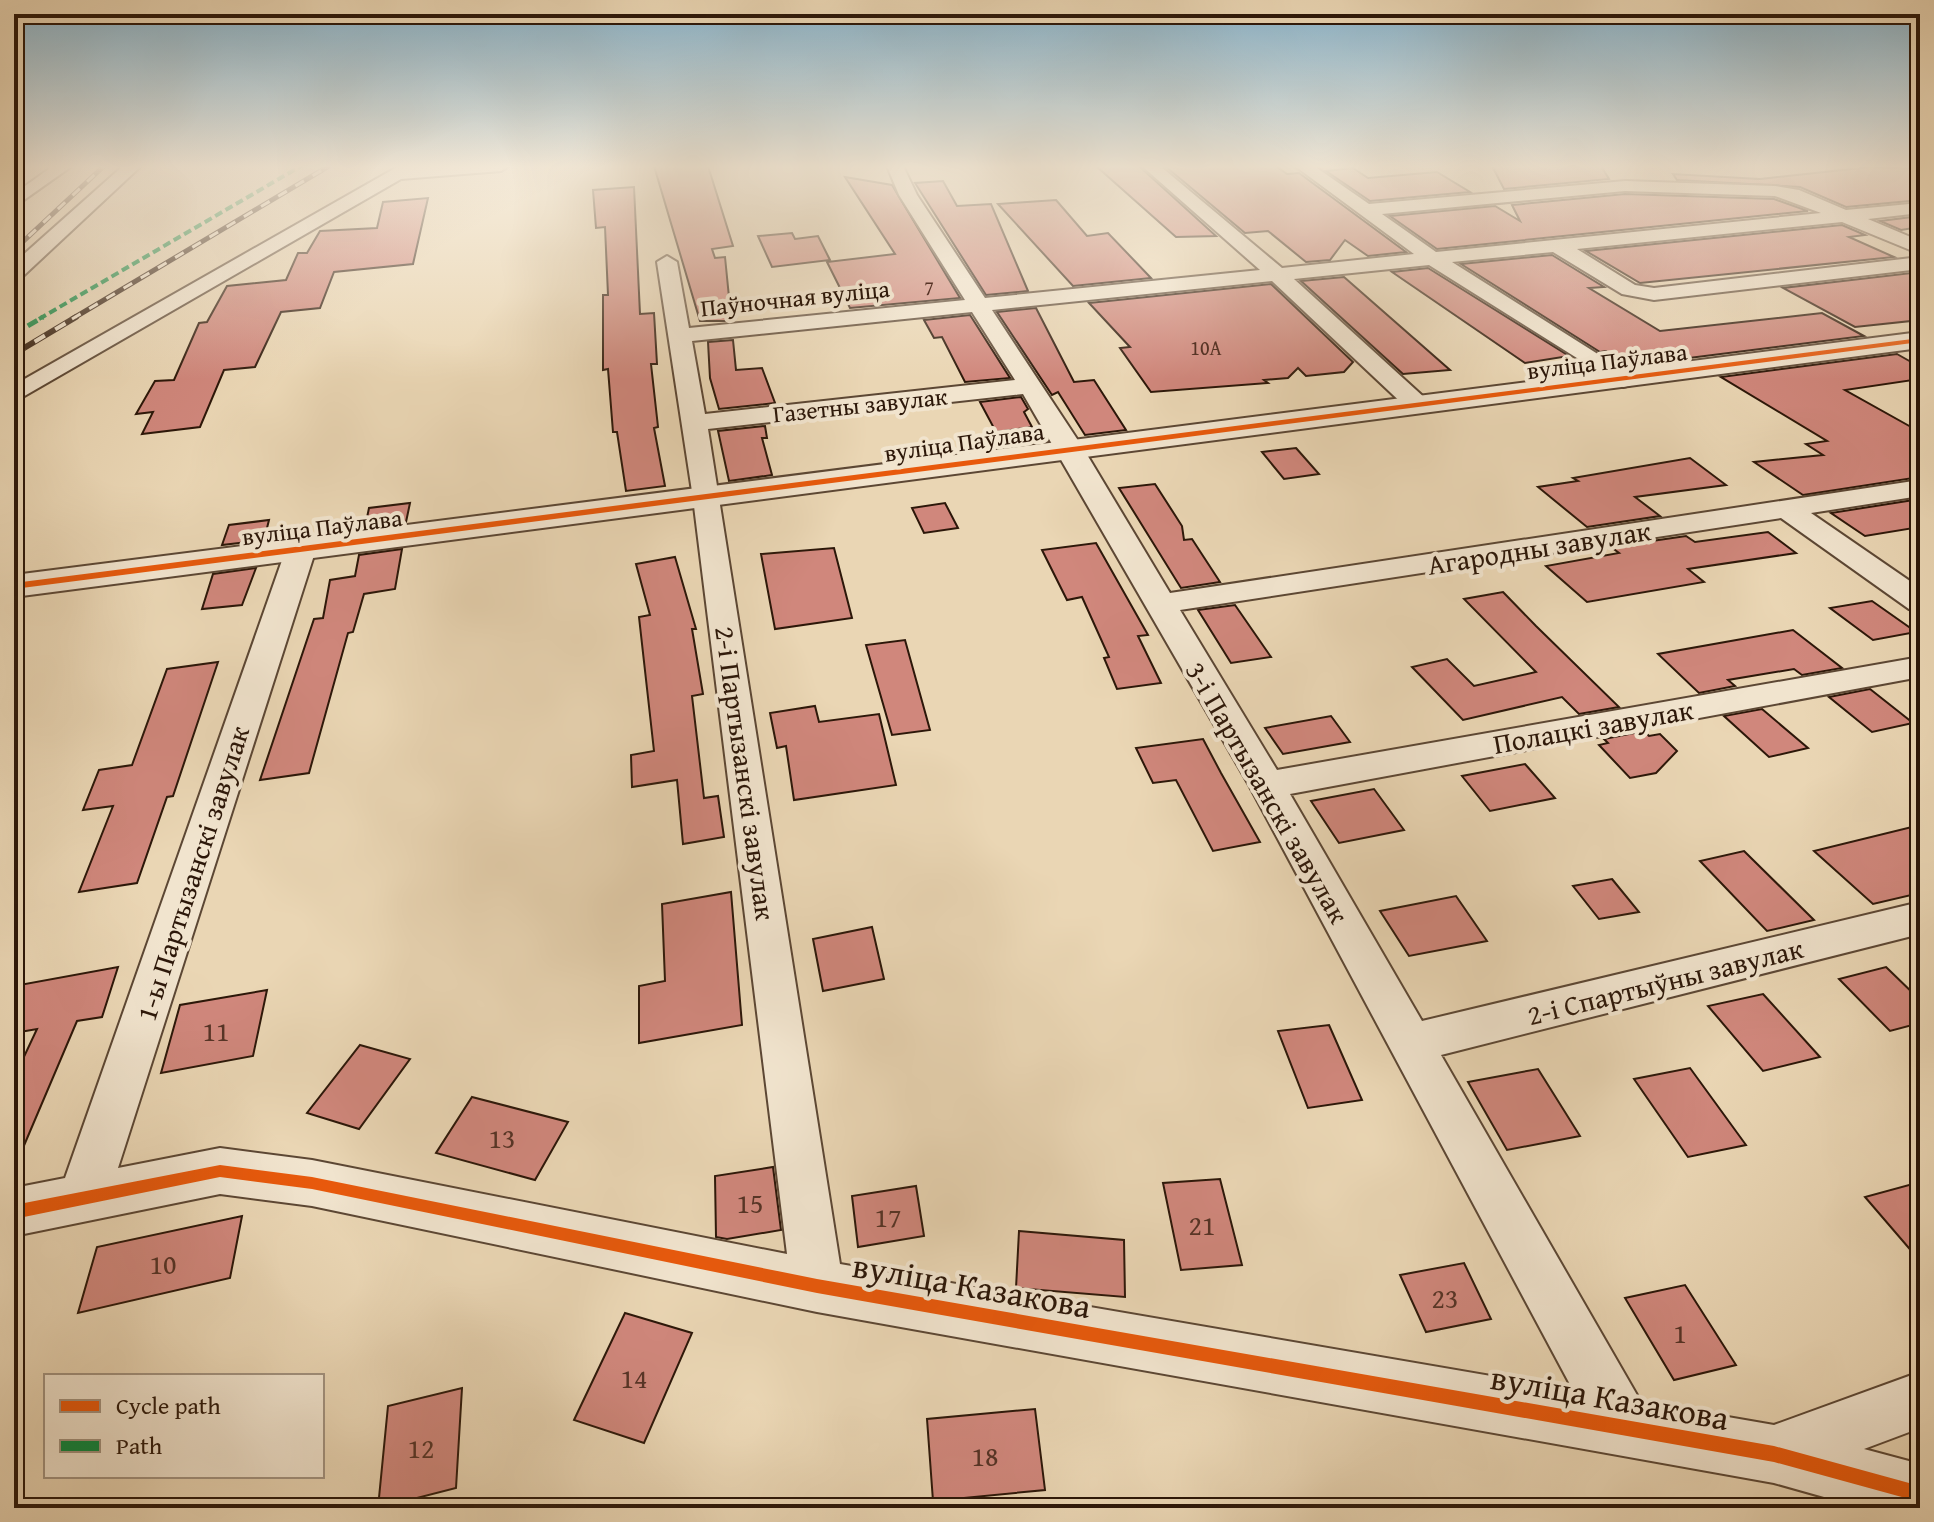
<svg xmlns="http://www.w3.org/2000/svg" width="1934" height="1522" viewBox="0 0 1934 1522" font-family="'Gentium Book Plus',serif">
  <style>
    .building { fill: #d0877c; stroke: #2c1709; stroke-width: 2 }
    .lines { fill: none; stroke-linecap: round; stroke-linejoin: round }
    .minor-casing { stroke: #5c4734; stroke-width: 4 }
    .tertiary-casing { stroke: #5c4734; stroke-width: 4 }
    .minor { fill: #f1e4ce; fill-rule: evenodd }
    .tertiary { fill: #f1e4ce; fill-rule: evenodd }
    .rail-far1-casing { stroke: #2c1709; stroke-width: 5 }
    .rail-casing { stroke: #2c1709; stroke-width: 6 }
    .rail-far1 { stroke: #f1e4ce; stroke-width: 3; stroke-dasharray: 10; stroke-linecap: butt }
    .rail { stroke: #f1e4ce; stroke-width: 4; stroke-dasharray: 12; stroke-linecap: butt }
    .quiet-far1 { stroke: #00873e; stroke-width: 4; stroke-dasharray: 8 4; stroke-linecap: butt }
    .quiet { stroke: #00873e; stroke-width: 5; stroke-dasharray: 11 5; stroke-linecap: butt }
    .cycleway-casing { stroke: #f1e4ce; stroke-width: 5 }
    .cycleway { fill: #e8590c; fill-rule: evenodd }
    .labels { text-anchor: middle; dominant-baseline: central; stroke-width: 8; stroke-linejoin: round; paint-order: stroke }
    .far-number-label { font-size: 20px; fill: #553326 }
    .far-street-label { font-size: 24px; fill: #2c1709; stroke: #f1e4ce }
    .street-label { font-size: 28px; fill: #2c1709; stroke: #f1e4ce }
    .near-number-label { font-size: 28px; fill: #553326 }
    .near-street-label { font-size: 34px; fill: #2c1709; stroke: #f1e4ce }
  </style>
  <rect width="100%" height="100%" fill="#ead6b4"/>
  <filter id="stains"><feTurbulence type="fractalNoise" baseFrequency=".0025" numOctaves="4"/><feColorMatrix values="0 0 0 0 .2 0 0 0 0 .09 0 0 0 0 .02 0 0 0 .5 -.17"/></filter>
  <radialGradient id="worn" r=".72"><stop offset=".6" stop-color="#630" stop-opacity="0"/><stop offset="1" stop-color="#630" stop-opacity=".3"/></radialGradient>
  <!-- building -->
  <g class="building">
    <polygon points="654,166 708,166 733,246 712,249 715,258 725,257 729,297 736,318 731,321 700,321"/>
    <polygon points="1096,166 1139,166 1216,236 1176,237"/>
    <polygon points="1165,166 1276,166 1287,174 1299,173 1406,252 1368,256 1345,240 1330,260 1306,262 1268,231 1245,233"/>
    <polygon points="1492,166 1601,166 1609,179 1504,189"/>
    <polygon points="1870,167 1920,169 1920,200 1846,207 1800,187 1677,180 1673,174 1760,179"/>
    <polygon points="1353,168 1368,178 1437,172 1470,192 1370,201 1326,171"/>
    <polygon points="845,177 892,185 960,298 850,308 827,262 895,254"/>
    <polygon points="943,181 957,206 991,204 1028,291 986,295 915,183"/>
    <polygon points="634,187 640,314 654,313 657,364 651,364 658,427 654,428 665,486 626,491 617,432 613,432 608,369 603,370 603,295 608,295 605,227 596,228 593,190"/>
    <polygon points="1625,194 1774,199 1808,211 1437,249 1390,216 1495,206 1520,221 1512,205"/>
    <polygon points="428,198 413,264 334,272 320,308 281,312 255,367 224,370 200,427 142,434 153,412 136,414 155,381 174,380 199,323 207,322 227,286 286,280 298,253 307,253 320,231 377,228 383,202"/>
    <polygon points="1056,200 1087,236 1108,233 1151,278 1073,286 998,204"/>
    <polygon points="1920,216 1920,227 1901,230 1880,221"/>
    <polygon points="1842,225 1865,235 1849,237 1894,257 1640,283 1586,251"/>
    <polygon points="792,233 795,239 818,236 830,260 772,267 758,236"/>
    <polygon points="1552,255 1604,287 1589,288 1660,331 1822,313 1864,336 1689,358 1676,350 1616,358 1606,351 1600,352 1461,264"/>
    <polygon points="1428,268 1569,356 1525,363 1392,272"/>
    <polygon points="1920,272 1920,320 1855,327 1783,288"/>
    <polygon points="1344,277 1450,370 1403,374 1301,281"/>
    <polygon points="1271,284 1353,362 1344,372 1306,376 1298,368 1288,378 1264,380 1268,383 1151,392 1120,348 1130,347 1089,303"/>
    <polygon points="1036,308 1074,382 1094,380 1126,430 1085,435 1058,392 1052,395 997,312"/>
    <polygon points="970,315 1010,378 965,382 942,337 934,338 924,320"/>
    <polygon points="733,340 736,370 762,368 775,403 719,409 710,378 708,342"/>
    <polygon points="1897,354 1920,367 1920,379 1845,390 1920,432 1920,477 1803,495 1754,462 1823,455 1806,444 1827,441 1721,377"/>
    <polygon points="1021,397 1028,409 1024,412 1032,427 996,432 980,402"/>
    <polygon points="765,426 767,438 762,438 772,475 729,481 718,431"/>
    <polygon points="1296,448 1319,474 1284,479 1262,452"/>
    <polygon points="1690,458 1726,485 1635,497 1660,516 1587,527 1538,487 1578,481 1573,478"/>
    <polygon points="1155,484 1182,526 1184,540 1192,539 1220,582 1181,588 1119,488"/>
    <polygon points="1920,499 1920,527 1865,536 1831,513"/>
    <polygon points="410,503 406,522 365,527 369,508"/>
    <polygon points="945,503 958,528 924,533 912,508"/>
    <polygon points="269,520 264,540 222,545 229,525"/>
    <polygon points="1768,532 1796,553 1688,569 1704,582 1587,602 1546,566 1619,553 1611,547 1686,536 1695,542"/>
    <polygon points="1096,543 1148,635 1138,636 1161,683 1117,689 1104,658 1109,657 1082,597 1067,600 1042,550"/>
    <polygon points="834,548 852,618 775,629 761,554"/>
    <polygon points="402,549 395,589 364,594 353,632 348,633 309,773 260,780 314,619 323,618 330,580 355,576 359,555"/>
    <polygon points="675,557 696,629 692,629 703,694 692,696 704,798 718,796 724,837 683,844 677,780 632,787 631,755 654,751 639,617 650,615 636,564"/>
    <polygon points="256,568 242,605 202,609 213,574"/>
    <polygon points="1503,592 1536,626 1619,707 1579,714 1562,697 1463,720 1412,667 1447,659 1474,686 1536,672 1464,599"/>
    <polygon points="1872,601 1916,632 1873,640 1830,608"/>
    <polygon points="1235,605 1271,657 1231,663 1198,610"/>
    <polygon points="1793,630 1842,668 1802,675 1794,669 1728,680 1735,686 1699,693 1658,654"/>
    <polygon points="905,640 930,730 892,735 866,645"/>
    <polygon points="218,662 173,796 167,797 137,883 79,892 113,806 83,810 99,770 132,765 167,669"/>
    <polygon points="1870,689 1913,723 1872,732 1829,697"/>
    <polygon points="815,706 819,722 879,714 896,785 794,800 786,746 777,748 770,713"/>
    <polygon points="1762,709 1808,748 1769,757 1724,716"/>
    <polygon points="1331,716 1350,742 1283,754 1265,728"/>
    <polygon points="1644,731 1649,736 1660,734 1677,751 1656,773 1630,778 1599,745 1608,743 1604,739"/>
    <polygon points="1203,739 1221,773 1260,842 1213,851 1176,780 1153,783 1136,748"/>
    <polygon points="1525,764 1555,798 1490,811 1462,776"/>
    <polygon points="1374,789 1404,830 1339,843 1311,801"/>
    <polygon points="1920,825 1920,893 1873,904 1814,851"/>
    <polygon points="1744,851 1814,920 1767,931 1700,861"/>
    <polygon points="1612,879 1639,912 1599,919 1573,886"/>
    <polygon points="731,892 742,1025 639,1043 639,986 665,981 662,904"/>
    <polygon points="1456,896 1487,941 1409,956 1380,911"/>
    <polygon points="872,927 884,979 823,991 813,939"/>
    <polygon points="118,967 102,1017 77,1021 14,1169 14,1078 37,1029 14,1033 14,986"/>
    <polygon points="1886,967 1920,1000 1920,1023 1890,1031 1839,979"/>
    <polygon points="267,990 253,1056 161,1073 180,1005"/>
    <polygon points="1763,994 1820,1057 1763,1071 1708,1006"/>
    <polygon points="1329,1025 1362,1100 1308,1108 1278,1031"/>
    <polygon points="360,1045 410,1059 359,1129 307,1113"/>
    <polygon points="1690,1068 1746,1145 1688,1157 1634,1079"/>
    <polygon points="1538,1069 1580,1136 1507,1150 1468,1082"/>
    <polygon points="472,1097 568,1122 535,1180 436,1153"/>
    <polygon points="773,1167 781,1230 727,1239 716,1237 715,1176"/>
    <polygon points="1220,1179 1242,1265 1181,1270 1163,1183"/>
    <polygon points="1920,1182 1920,1261 1865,1197"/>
    <polygon points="916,1186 924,1236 858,1247 852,1196"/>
    <polygon points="242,1216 230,1278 78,1313 97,1247"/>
    <polygon points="1019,1231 1124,1240 1125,1297 1016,1288"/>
    <polygon points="1464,1263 1491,1319 1426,1332 1400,1275"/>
    <polygon points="1685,1285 1736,1365 1674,1380 1625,1298"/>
    <polygon points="625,1313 692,1333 644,1443 574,1420"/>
    <polygon points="462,1388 456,1488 378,1508 388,1406"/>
    <polygon points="1035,1409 1045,1490 933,1501 927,1419"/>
  </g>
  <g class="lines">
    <defs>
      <g id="minor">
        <polygon points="53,166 72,166 14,207 14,194"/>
        <polygon points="123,166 141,166 21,278 14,280 14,263"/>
        <polygon points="399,166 509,166 501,171 401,179 14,402 14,385"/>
        <path d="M887,166H903L917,195L985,298L1260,270L1142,166H1160L1282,268L1414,254L1295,166H1314L1369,204L1625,181L1775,186L1799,190L1846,210L1920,203V213L1868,219L1920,241V254L1842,222L1577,249L1635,285L1654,288L1920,257V269L1654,300L1622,294L1553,252L1452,262L1631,375L1635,380L1631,385L1623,387L1429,265L1294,279L1426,399L1429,404L1426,409H1408L1272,281L992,310L1083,448L1170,593L1920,480V496L1811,513L1920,588V611L1909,609L1781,518L1180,610L1277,770L1920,657V677L1290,794L1422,1021L1920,902V934L1441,1055L1641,1402L1774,1425L1920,1372V1428L1864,1449L1920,1464V1508H1863L1774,1483L817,1312L312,1206L220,1194L14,1236V1188L65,1178L286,549L291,543H311L316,549L118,1168L220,1148L312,1160L787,1254L693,498L657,262L667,256L677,262L689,328L965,300L899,195ZM1625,191L1775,196L1821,213L1436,252L1382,214ZM972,312L1015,380L705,414L692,341ZM1023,394L1249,785L1573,1390L840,1264L708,429Z"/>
      </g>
      <polygon id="tertiary" points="1920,332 1920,348 14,597 14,575"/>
    </defs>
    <!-- minor casing -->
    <use href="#minor" class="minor-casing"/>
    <!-- tertiary casing -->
    <use href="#tertiary" class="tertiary-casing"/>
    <!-- minor -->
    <use href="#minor" class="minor"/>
    <!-- tertiary -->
    <use href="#tertiary" class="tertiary"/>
    <defs>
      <g id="rail-far1">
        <polyline points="14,250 104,166"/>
        <polyline points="72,319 329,166"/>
      </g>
      <polyline id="rail" points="14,354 76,317"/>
    </defs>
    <!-- rail-far1 casing -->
    <use href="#rail-far1" class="rail-far1-casing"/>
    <!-- rail casing -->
    <use href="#rail" class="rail-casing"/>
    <!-- rail-far1 -->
    <use href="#rail-far1" class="rail-far1"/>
    <!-- rail -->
    <use href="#rail" class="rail"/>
    <!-- quiet-far1 -->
    <polyline class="quiet-far1" points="39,319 301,166"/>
    <!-- quiet -->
    <polyline class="quiet" points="14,334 43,317"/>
    <defs>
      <g id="cycleway">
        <polygon points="1920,338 1920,342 14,589 14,583"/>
        <polygon points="220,1165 312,1177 817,1279 1774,1446 1920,1486 1920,1502 1774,1462 817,1293 312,1189 220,1177 14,1219 14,1205"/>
      </g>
    </defs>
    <!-- cycleway casing -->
    <use href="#cycleway" class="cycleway-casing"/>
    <!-- cycleway -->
    <use href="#cycleway" class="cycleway"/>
  </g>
  <!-- sky -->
  <linearGradient id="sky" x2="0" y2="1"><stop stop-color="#88b6d0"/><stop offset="0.44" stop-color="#f6eddd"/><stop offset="1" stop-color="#f6eddd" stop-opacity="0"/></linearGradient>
  <rect width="1934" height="379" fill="url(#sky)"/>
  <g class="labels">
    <!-- far-number labels -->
    <g class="far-number-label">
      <text x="929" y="287">7</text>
      <text x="1206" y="347">10А</text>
    </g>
    <!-- far-street labels -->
    <g class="far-street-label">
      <text transform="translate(795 298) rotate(-6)">Паўночная вуліца</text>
      <text transform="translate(1607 361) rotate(-7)">вуліца Паўлава</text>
      <text transform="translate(860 405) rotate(-6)">Газетны завулак</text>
      <text transform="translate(964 442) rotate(-8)">вуліца Паўлава</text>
      <text transform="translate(322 527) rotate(-7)">вуліца Паўлава</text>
    </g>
    <!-- street labels -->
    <g class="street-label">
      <text transform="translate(1539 547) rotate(-9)">Агародны завулак</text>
      <text transform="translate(1593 726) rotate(-10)">Полацкі завулак</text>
      <text transform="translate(746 773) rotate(82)">2-і Партызанскі завулак</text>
      <text transform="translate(1268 792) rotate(60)">3-і Партызанскі завулак</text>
      <text transform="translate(192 873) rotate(-72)">1-ы Партызанскі завулак</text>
      <text transform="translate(1665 981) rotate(-14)">2-і Спартыўны завулак</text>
    </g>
    <!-- near-number labels -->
    <g class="near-number-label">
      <text x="216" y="1030">11</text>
      <text x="502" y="1137">13</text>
      <text x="750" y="1202">15</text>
      <text x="888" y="1216">17</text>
      <text x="1202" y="1224">21</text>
      <text x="163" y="1263">10</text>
      <text x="1445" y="1297">23</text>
      <text x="1680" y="1332">1</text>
      <text x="634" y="1377">14</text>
      <text x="421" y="1447">12</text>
      <text x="985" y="1455">18</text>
    </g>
    <!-- near-street labels -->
    <g class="near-street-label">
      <text transform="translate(972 1285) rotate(10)">вуліца Казакова</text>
      <text transform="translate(1610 1397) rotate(10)">вуліца Казакова</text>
    </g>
  </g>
  <!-- margin -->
  <rect width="1934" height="1522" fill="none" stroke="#ead6b4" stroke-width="48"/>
  <rect x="16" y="16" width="1902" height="1490" fill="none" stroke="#2c1709" stroke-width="4"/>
  <rect x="24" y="24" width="1886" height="1474" fill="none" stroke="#2c1709" stroke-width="2"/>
  <!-- legend -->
  <rect x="44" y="1374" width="280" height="104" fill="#f1e4ce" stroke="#a2927f" stroke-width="2"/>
  <rect x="60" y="1400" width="40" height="12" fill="#e8590c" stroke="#a2927f" stroke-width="2"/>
  <text x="116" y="1414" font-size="24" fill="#2c1709">Cycle path</text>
  <rect x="60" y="1440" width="40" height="12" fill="#00873e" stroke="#a2927f" stroke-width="2"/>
  <text x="116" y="1454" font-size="24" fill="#2c1709">Path</text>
  <rect width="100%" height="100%" filter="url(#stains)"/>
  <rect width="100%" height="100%" fill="url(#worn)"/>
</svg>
